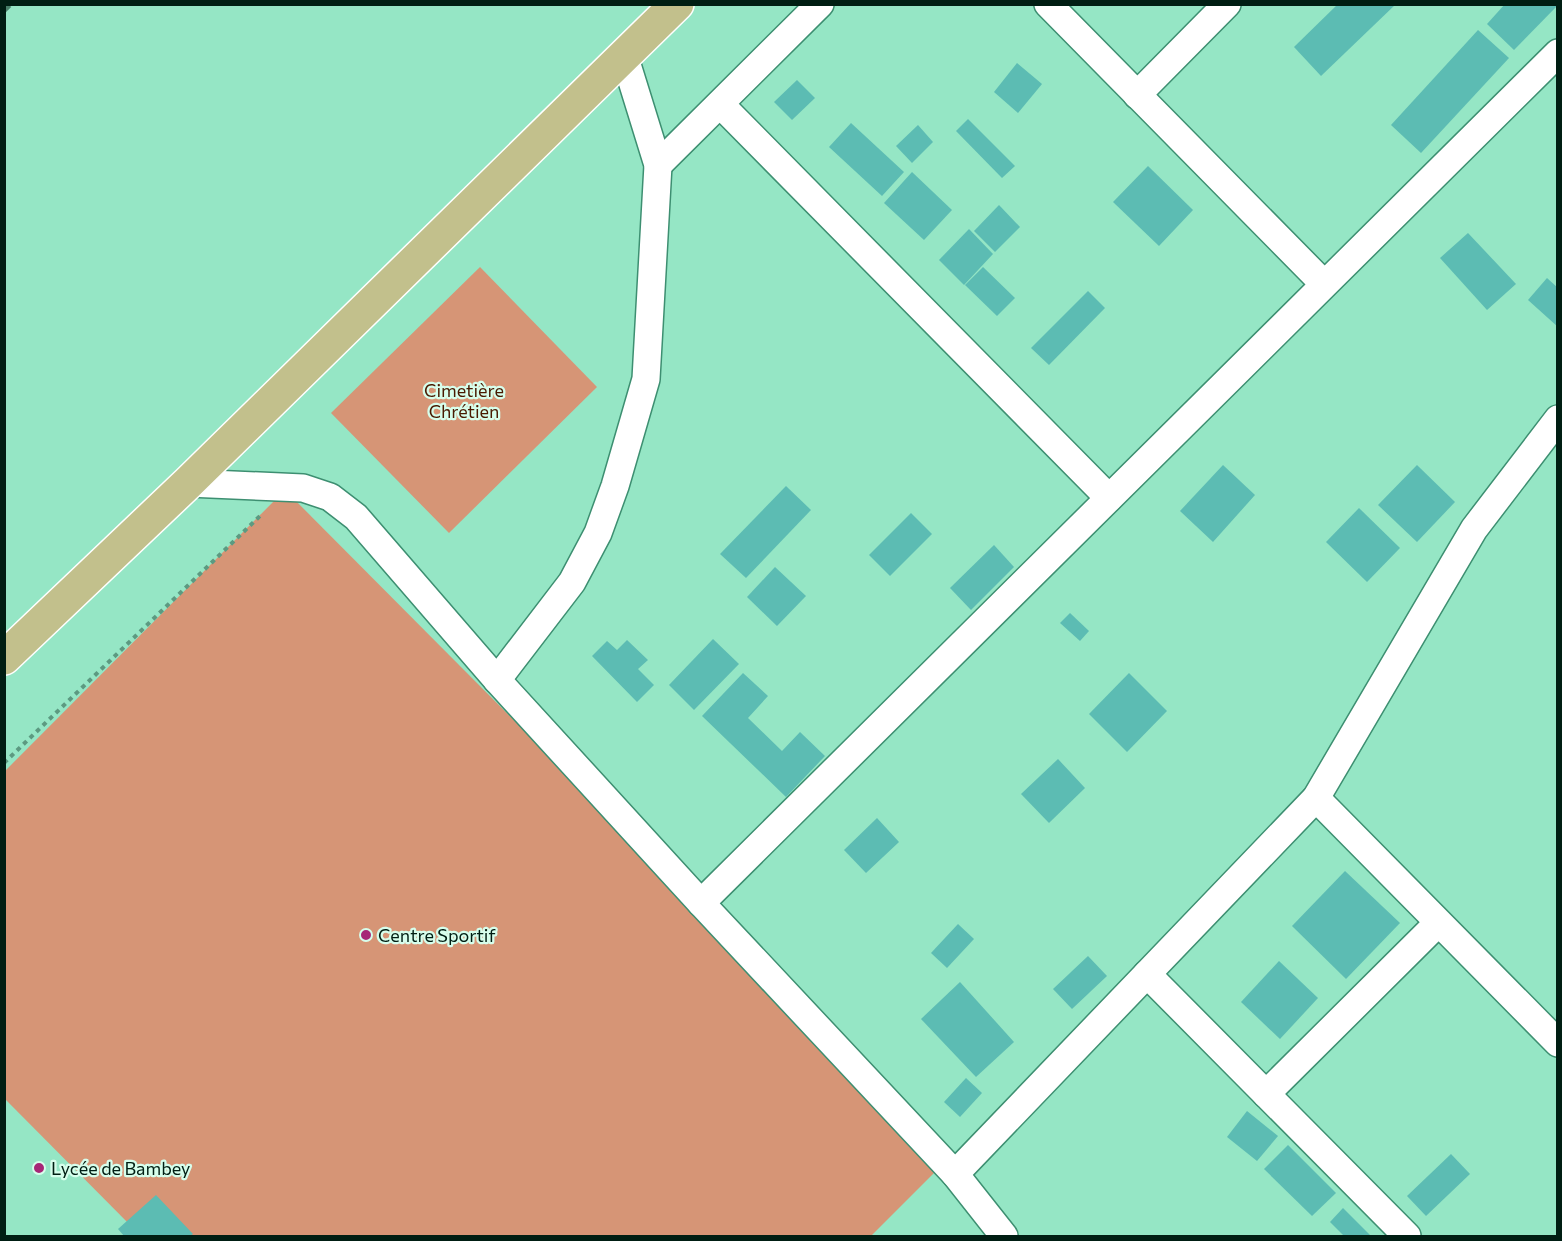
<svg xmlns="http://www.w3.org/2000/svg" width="1562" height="1241" viewBox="0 0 1562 1241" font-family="Commissioner,sans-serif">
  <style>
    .green { fill: #d69576 }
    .building { fill: #5cbcb3 }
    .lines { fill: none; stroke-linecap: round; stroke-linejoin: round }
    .minor-casing { stroke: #3d8f71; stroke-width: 30 }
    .primary-casing { stroke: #fff; stroke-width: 36 }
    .path { stroke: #5c9a81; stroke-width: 4; stroke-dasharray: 4.5 4.5; stroke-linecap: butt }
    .minor { stroke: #fff; stroke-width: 27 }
    .primary { stroke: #c2c08c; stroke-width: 33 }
    .rail { stroke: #487f69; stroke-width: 4.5; stroke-dasharray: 8 8; stroke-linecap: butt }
    .poi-dot { fill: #a62777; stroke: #d7feec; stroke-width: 2 }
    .labels { text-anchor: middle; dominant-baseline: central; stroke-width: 4.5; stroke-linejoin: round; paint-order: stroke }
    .park-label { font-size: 18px; fill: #491900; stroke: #d7feec }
    .poi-label { font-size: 18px; fill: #001e13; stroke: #d7feec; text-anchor: start }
  </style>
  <rect width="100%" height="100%" fill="#95e6c5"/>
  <!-- green -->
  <g class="green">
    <polygon points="480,267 597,387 449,533 331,413"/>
    <polygon points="285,490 949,1158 871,1236 141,1236 5,1099 5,771"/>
  </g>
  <!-- building -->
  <g class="building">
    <polygon points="1338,4 1396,4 1321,76 1294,47"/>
    <polygon points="1505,4 1558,4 1558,5 1514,50 1487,24"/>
    <polygon points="1478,30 1509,58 1421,153 1391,125"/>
    <polygon points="1017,63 1042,84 1018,113 994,92"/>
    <polygon points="797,80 815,98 792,120 774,102"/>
    <polygon points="968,119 1015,166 1002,178 956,131"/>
    <polygon points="851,123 904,172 882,196 829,147"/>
    <polygon points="918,125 933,142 912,163 896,146"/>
    <polygon points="1148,166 1193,210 1159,246 1113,202"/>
    <polygon points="912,172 952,210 924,240 884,203"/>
    <polygon points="999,205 1020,227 995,252 974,231"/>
    <polygon points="969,229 993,254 964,285 939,260"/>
    <polygon points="1468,233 1516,284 1487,310 1440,258"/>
    <polygon points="983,267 1015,298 997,316 965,285"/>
    <polygon points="1547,278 1558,288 1558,327 1528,300"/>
    <polygon points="1088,291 1105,308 1049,365 1031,348"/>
    <polygon points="1223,465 1255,495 1213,542 1180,511"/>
    <polygon points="1417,465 1455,502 1417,542 1378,505"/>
    <polygon points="786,486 811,510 746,578 720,554"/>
    <polygon points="1359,508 1400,548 1367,582 1326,542"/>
    <polygon points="911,513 932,534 890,576 869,555"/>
    <polygon points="994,545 1014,567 971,610 950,588"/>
    <polygon points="775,567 806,596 777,626 747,597"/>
    <polygon points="1070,613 1089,631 1080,641 1060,623"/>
    <polygon points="713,639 739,664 694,710 669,685"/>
    <polygon points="627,640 648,660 638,669 654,685 637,702 592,656 607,641 617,650"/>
    <polygon points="743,673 768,696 748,718 782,751 800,732 825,756 786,797 702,716"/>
    <polygon points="1129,673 1167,711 1127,752 1089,714"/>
    <polygon points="1058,759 1085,788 1049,823 1021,794"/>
    <polygon points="877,818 899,842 866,873 844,850"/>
    <polygon points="1345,871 1400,923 1346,979 1292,926"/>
    <polygon points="958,924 974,939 947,968 931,953"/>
    <polygon points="1088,956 1107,976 1072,1009 1053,989"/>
    <polygon points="1279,961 1318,998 1280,1039 1241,1002"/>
    <polygon points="960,982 1014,1042 976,1077 921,1019"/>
    <polygon points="966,1078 982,1093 960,1117 944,1102"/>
    <polygon points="1247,1111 1278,1136 1257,1161 1227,1137"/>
    <polygon points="1288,1145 1336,1193 1312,1216 1264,1169"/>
    <polygon points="1451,1154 1470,1174 1426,1216 1407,1196"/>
    <polygon points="156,1195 193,1234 190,1236 124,1236 118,1229"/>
    <polygon points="1343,1208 1371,1236 1344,1236 1330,1222"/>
  </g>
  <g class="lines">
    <defs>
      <g id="minor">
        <polyline points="1048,4 1324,284"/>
        <polyline points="1137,95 1227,4"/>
        <polyline points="720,104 1109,498"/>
        <polyline points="658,165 820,4"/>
        <polyline points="188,483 303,488 330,497 356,517 497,680 701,903 955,1174 1004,1236"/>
        <polyline points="497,680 572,582 598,533 615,486 646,379 658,165 624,55"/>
        <polyline points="1316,798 1558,1043"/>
        <polyline points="701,903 1558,53"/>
        <polyline points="1147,974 1407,1236"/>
        <polyline points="1266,1094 1438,923"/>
        <polyline points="955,1174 1316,798 1474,529 1558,419"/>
      </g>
      <polyline id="primary" points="4,658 188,483 677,4"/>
    </defs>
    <!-- minor casing -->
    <use href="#minor" class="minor-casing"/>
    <!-- primary casing -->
    <use href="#primary" class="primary-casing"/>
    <!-- path -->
    <polyline class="path" points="4,763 261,515"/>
    <!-- minor -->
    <use href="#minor" class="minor"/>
    <!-- primary -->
    <use href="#primary" class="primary"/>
    <!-- rail -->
    <polyline class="rail" points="4,11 11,4"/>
  </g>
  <!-- markers -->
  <g class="poi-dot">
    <circle cx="366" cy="935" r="6"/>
    <circle cx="39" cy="1168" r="6"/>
  </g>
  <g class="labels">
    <!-- park labels -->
    <g class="park-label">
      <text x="464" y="390">Cimetière<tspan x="464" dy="21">Chrétien</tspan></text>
    </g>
    <!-- poi labels -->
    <g class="poi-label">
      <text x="378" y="935">Centre Sportif</text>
      <text x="51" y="1168">Lycée de Bambey</text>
    </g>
  </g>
  <!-- border -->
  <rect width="1562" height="1241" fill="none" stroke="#001e13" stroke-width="12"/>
</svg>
